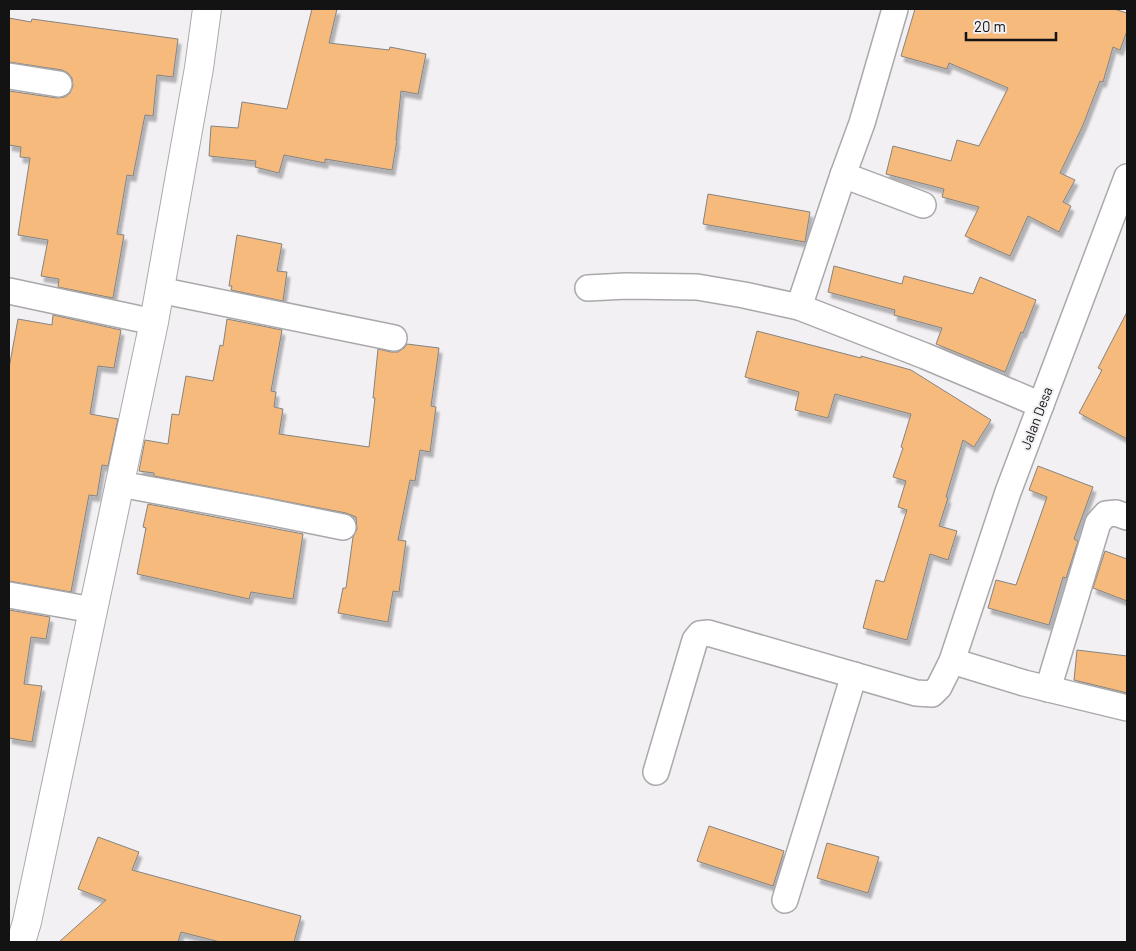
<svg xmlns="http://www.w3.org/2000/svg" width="1136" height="951" viewBox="0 0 1136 951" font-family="Barlow,sans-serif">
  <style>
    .building { fill: #f6ba7b; stroke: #858380; filter: url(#shadow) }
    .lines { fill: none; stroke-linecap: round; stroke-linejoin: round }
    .minor-casing { stroke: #aaa8ab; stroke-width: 28 }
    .tertiary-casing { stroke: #aaa8ab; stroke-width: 30 }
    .minor { stroke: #fff; stroke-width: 25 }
    .tertiary { stroke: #fff; stroke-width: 28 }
    .labels { text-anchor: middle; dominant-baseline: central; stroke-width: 4; stroke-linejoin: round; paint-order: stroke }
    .street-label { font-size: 14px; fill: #141314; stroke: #f2f0f3 }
  </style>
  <defs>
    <filter id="shadow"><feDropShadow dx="3" dy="5.5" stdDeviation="1" flood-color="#0004"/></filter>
  </defs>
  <rect width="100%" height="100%" fill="#f2f0f3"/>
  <!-- building -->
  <g class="building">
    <polygon points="312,9 337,9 329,43 389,50 390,47 426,54 418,94 401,91 396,140 397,140 392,170 325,159 325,163 284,155 279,173 255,167 256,161 209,156 211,126 238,128 242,102 287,109"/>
    <polygon points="915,9 1114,9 1127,13 1127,31 1120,50 1113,47 1103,82 1100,81 1083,125 1060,173 1075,180 1063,202 1071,206 1059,232 1028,216 1010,256 965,236 979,207 942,197 944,189 886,174 893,146 951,161 957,140 979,146 1008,88 949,63 947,69 901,56"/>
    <polygon points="9,18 31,22 32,19 178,39 173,77 157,75 153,116 145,115 133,176 127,175 117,234 124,235 113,298 58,287 59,279 41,276 48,240 18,235 30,158 20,157 21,147 9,145 9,91 57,98 65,97 70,93 73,86 72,78 68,73 62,70 9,62"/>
    <polygon points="708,194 810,212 805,242 703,224"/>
    <polygon points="237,235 282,244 277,271 287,272 283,301 231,290 232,286 229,286"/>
    <polygon points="834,266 902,284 904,276 973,294 980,277 1036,300 1023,333 1021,332 1005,372 936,344 942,328 894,315 895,310 828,292"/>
    <polygon points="1127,312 1127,439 1079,413 1102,370 1098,368"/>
    <polygon points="53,315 121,330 114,368 98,366 90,414 118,419 108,466 102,465 97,496 89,495 71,592 9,581 9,368 18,319 52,325"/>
    <polygon points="227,319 282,330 271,391 276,392 274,407 283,409 279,434 369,447 375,398 373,398 378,349 391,352 398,352 404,348 407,344 439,348 431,406 436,407 430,452 420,450 415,481 410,480 398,540 406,541 399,592 393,591 388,622 338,613 343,588 346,588 353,537 357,529 356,517 346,513 154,476 154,473 139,471 145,440 168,444 172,414 179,415 186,376 213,381 220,345 223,346"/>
    <polygon points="757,331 861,358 861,356 911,370 991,420 974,447 963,440 946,497 948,498 939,526 957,531 948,560 930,554 907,640 863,628 876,580 884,582 907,510 898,507 906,481 893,477 903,448 901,447 911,414 835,394 828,418 795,410 799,392 745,377"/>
    <polygon points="1038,466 1093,487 1074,539 1078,541 1066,578 1063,577 1049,625 988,608 996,580 1016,585 1047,497 1029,490"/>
    <polygon points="148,504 303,534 293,599 251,592 249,599 137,574 146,528 143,527"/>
    <polygon points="1105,551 1127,559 1127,601 1093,588"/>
    <polygon points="9,610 50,617 46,639 31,637 24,684 42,686 32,742 9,738"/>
    <polygon points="1077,650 1127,656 1127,693 1074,680"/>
    <polygon points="709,826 784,851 773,886 697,861"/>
    <polygon points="98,837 139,852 132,870 301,916 294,942 220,942 181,932 178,942 59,942 106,900 78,889"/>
    <polygon points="827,843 879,857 868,893 817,878"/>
  </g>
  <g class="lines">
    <defs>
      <g id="minor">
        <polyline points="9,76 59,84"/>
        <polyline points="843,175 862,123 895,9"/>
        <polyline points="588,288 626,286 697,287 744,295 799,307 925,356 1041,405"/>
        <polyline points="159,290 394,338"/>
        <polyline points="9,291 154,322"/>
        <polyline points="799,307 843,175 923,205"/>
        <polyline points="120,484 259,510 343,527"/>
        <polyline points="9,595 93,610"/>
        <polyline points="952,661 1024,683 1127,708"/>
        <polyline points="1048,689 1098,523 1106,514 1116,513 1127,517"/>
        <polyline points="656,772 695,640 700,634 708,633 916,693 932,694 939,687 952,661 1008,492 1127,177"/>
        <polyline points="785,900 854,675"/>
      </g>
      <polyline id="tertiary" points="21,942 27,922 154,322 199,68 207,9"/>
    </defs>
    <!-- minor casing -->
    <use href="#minor" class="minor-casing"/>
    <!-- tertiary casing -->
    <use href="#tertiary" class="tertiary-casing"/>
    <!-- minor -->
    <use href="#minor" class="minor"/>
    <!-- tertiary -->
    <use href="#tertiary" class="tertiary"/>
  </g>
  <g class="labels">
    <!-- street labels -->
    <g class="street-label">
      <text transform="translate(1036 418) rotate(-69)">Jalan Desa</text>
    </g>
  </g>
  <!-- border -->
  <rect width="1136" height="951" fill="none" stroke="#141314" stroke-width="20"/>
  <!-- scale -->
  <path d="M966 32v8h90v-8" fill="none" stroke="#141314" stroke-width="2.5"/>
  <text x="974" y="32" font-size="15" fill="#141314" stroke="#f2f0f3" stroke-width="4" paint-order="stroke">20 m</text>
</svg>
